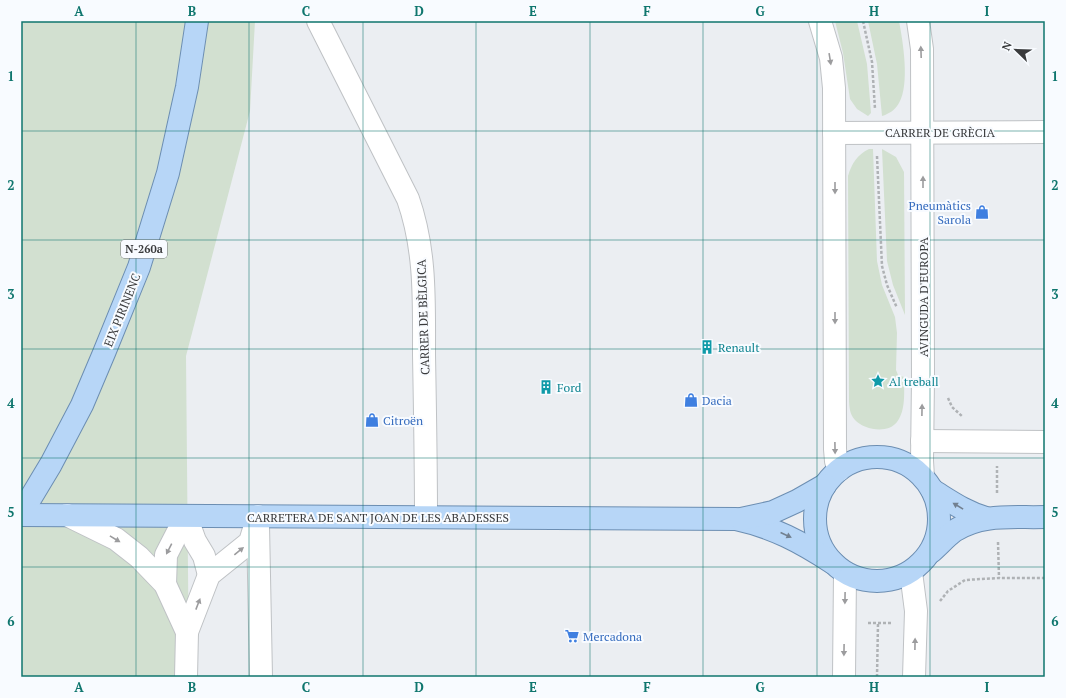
<svg xmlns="http://www.w3.org/2000/svg" width="1066" height="698" viewBox="0 0 1066 698" font-family="'PT Serif',serif">
  <style>
    .green { fill: #d2e0d0 }
    .lines { fill: none; stroke-linecap: round; stroke-linejoin: round }
    .minor-casing { stroke: #bfc2c5; stroke-width: 24 }
    .major-casing { stroke: #6c8eb2; stroke-width: 24 }
    .path { stroke: #afb2b5; stroke-width: 2.5; stroke-dasharray: 3 2; stroke-linecap: butt }
    .minor { stroke: #fff; stroke-width: 22 }
    .major { stroke: #b7d6f7; stroke-width: 22 }
    .oneway { fill: #9c9c9e }
    .oneway2 { fill: #728090 }
    .grid { fill: none; stroke: #0f766e; stroke-width: 1; stroke-opacity: 0.55 }
    .labels { text-anchor: middle; dominant-baseline: central; stroke-width: 4; stroke-linejoin: round; paint-order: stroke }
    .shield { fill: #f8fbff; stroke: #727476; stroke-width: 1 }
    .shield-label { font-size: 11px; font-weight: bold; fill: #393a3c }
    .street-label { font-size: 12px; fill: #393a3c; stroke: #f8fbff }
    .shop-label { font-size: 12px; fill: #366cbe; stroke: #f8fbff; text-anchor: start }
    .culture-label { font-size: 12px; fill: #0d838f; stroke: #f8fbff; text-anchor: start }
    .neatline { fill: none; stroke: #0f766e; stroke-width: 1.5 }
    .grid-label { font-size: 13px; text-anchor: middle; font-weight: bold; fill: #0f766e }
  </style>
  <rect width="100%" height="100%" fill="#ebeef2"/>
  <!-- green -->
  <g class="green">
    <polygon points="21,21 255,21 250,111 186,356 189,677 21,677"/>
    <polygon points="835,21 857,21 867,64 871,113 868,116 857,109 850,99 843,53"/>
    <path d="M868,21H899C903,42 910,84 899,103C895,110 889,114 882,116L877,64Z"/>
    <path d="M869,149H873L877,261L882,285L895,317L897,333L896,370L898,375L904,377C904,392 906,410 897,422C888,434 864,430 855,420C849,414 849,404 849,396L848,176C852,163 857,155 869,149Z"/>
    <polygon points="882,149 896,157 904,172 905,315 893,285 887,261"/>
  </g>
  <g class="lines">
    <defs>
      <g id="minor">
        <path d="M318,21L408,199C426,250 424,302 424,355C425,409 426,463 426,517"/>
        <polyline points="820,21 831,58 834,88 835,449 836,461 839,470"/>
        <polyline points="918,21 922,49 923,378 922,461 923,477"/>
        <polyline points="834,133 1045,132"/>
        <polyline points="922,441 1045,442"/>
        <polyline points="67,515 116,539 139,557 165,584 187,632"/>
        <polyline points="186,516 195,541 204,556 209,575"/>
        <polyline points="258,525 261,677"/>
        <polyline points="911,572 916,611 914,677"/>
        <polyline points="165,584 166,555 186,516"/>
        <polyline points="186,677 187,632 209,575 250,542 258,516"/>
        <polyline points="844,677 845,573"/>
      </g>
      <g id="major">
        <circle cx="877" cy="519" r="62"/>
        <path d="M932,490C950,501 965,512 986,518"/>
        <polyline points="21,514 51,464 82,405 104,353 139,267 168,173 187,87 197,21"/>
        <path d="M21,515L736,519C773,527 801,542 833,563"/>
        <polyline points="741,519 773,512 797,501 825,485"/>
        <path d="M931,552C939,545 946,537 954,531C982,513 1014,518 1045,517"/>
      </g>
    </defs>
    <!-- minor casing -->
    <use href="#minor" class="minor-casing"/>
    <!-- major casing -->
    <use href="#major" class="major-casing"/>
    <!-- path -->
    <g class="path">
      <polyline points="863,21 872,62 875,109"/>
      <polyline points="877,156 882,266 887,285 897,308"/>
      <polyline points="948,398 952,407 963,417"/>
      <polyline points="997,493 997,466"/>
      <polyline points="998,542 999,578"/>
      <polyline points="940,601 948,591 965,580 999,578 1045,578"/>
      <polyline points="868,623 891,623"/>
      <polyline points="877,677 878,623"/>
    </g>
    <!-- minor -->
    <use href="#minor" class="minor"/>
    <!-- major -->
    <use href="#major" class="major"/>
  </g>
  <!-- one-way arrows -->
  <defs><path id="oneway-solid" d="M-6-.8H1V-3.2L6.5 0L1 3.2V.8H-6Z"/></defs>
  <g class="oneway">
    <use href="#oneway-solid" transform="translate(921 52) rotate(-92)"/>
    <use href="#oneway-solid" transform="translate(830 59) rotate(81)"/>
    <use href="#oneway-solid" transform="translate(923 182) rotate(-90)"/>
    <use href="#oneway-solid" transform="translate(835 188) rotate(90)"/>
    <use href="#oneway-solid" transform="translate(835 318) rotate(90)"/>
    <use href="#oneway-solid" transform="translate(922 410) rotate(-89)"/>
    <use href="#oneway-solid" transform="translate(835 448) rotate(89)"/>
    <use href="#oneway-solid" transform="translate(115 539) rotate(31)"/>
    <use href="#oneway-solid" transform="translate(169 549) rotate(117)"/>
    <use href="#oneway-solid" transform="translate(239 551) rotate(-39)"/>
    <use href="#oneway-solid" transform="translate(845 598) rotate(91)"/>
    <use href="#oneway-solid" transform="translate(198 604) rotate(-69)"/>
    <use href="#oneway-solid" transform="translate(915 644) rotate(-89)"/>
    <use href="#oneway-solid" transform="translate(844 650) rotate(91)"/>
  </g>
  <g class="oneway2">
    <use href="#oneway-solid" transform="translate(958 506) rotate(-149)"/>
    <use href="#oneway-solid" transform="translate(786 535) rotate(25)"/>
  </g>
  <!-- grid -->
  <path class="grid" d="M136,21V677M249,21V677M363,21V677M476,21V677M590,21V677M703,21V677M817,21V677M930,21V677M21,131H1045M21,240H1045M21,349H1045M21,458H1045M21,567H1045"/>
  <!-- icons -->
  <defs>
    <symbol id="shop-bare" viewBox="-9 -9 18 18"><path d="M-5-2.5h2.3a2.7 3.5 0 0 1 5.4 0H5L5.5 6h-11ZM-1.5-2.5h3a1.5 2.3 0 0 0-3 0Z" fill="#3f7fe0" stroke="#f8fbff" stroke-width="2.5" paint-order="stroke"/></symbol>
    <symbol id="building-bare" viewBox="-9 -9 18 18"><path d="M-4-6H4V6H1V3H-1V6H-4ZM-2.5-4.3h1.7v1.8h-1.7ZM.8-4.3h1.7v1.8H.8ZM-2.5-1h1.7V.8h-1.7ZM.8-1h1.7V.8H.8Z" fill="#0f9aa8" stroke="#f8fbff" stroke-width="2.5" paint-order="stroke"/></symbol>
    <symbol id="sight-bare" viewBox="-9 -9 18 18"><path d="M0-6L1.8-2.2L6-1.7L2.9 1.2L3.7 5.4L0 3.3L-3.7 5.4L-2.9 1.2L-6-1.7L-1.8-2.2Z" fill="#0f9aa8" stroke="#f8fbff" stroke-width="2.5" paint-order="stroke"/></symbol>
    <symbol id="supermarket-bare" viewBox="-9 -9 18 18"><path d="M-6-5.5h2.5l.6 2H6L4.5 2H-2.5L-4.4-4H-6ZM-1.5 3.2a1.3 1.3 0 1 0 .1 0ZM3 3.2a1.3 1.3 0 1 0 .1 0Z" fill="#3f7fe0" stroke="#f8fbff" stroke-width="2.5" paint-order="stroke"/></symbol>
  </defs>
  <g fill-rule="evenodd">
    <use href="#shop-bare" x="972" y="202" width="20" height="20"/>
    <use href="#building-bare" x="697" y="337" width="20" height="20"/>
    <use href="#sight-bare" x="868" y="371" width="20" height="20"/>
    <use href="#building-bare" x="536" y="377" width="20" height="20"/>
    <use href="#shop-bare" x="681" y="390" width="20" height="20"/>
    <use href="#shop-bare" x="362" y="410" width="20" height="20"/>
    <use href="#supermarket-bare" x="562" y="626" width="20" height="20"/>
  </g>
  <g class="labels">
    <!-- shield labels -->
    <rect class="shield" x="121" y="240" width="46" height="18" rx="3"/>
    <g class="shield-label">
      <text x="144" y="249">N-260a</text>
    </g>
    <!-- street labels -->
    <g class="street-label">
      <text x="940" y="132">CARRER DE GRÈCIA</text>
      <text transform="translate(923 297) rotate(-90)">AVINGUDA D'EUROPA</text>
      <text transform="translate(122 310) rotate(-68)">EIX PIRINENC</text>
      <text transform="translate(423 317) rotate(-92)">CARRER DE BÈLGICA</text>
      <text x="378" y="517">CARRETERA DE SANT JOAN DE LES ABADESSES</text>
    </g>
    <!-- shop labels -->
    <g class="shop-label">
      <text x="971" y="205" text-anchor="end">Pneumàtics<tspan x="971" dy="14">Sarola</tspan></text>
      <text x="702" y="400">Dacia</text>
      <text x="383" y="420">Citroën</text>
      <text x="583" y="636">Mercadona</text>
    </g>
    <!-- culture labels -->
    <g class="culture-label">
      <text x="718" y="347">Renault</text>
      <text x="889" y="381">Al treball</text>
      <text x="557" y="387">Ford</text>
    </g>
  </g>
  <!-- border -->
  <rect width="1066" height="698" fill="none" stroke="#f8fbff" stroke-width="44"/>
  <!-- north arrow -->
  <g transform="translate(1016 50) rotate(293)" stroke="#f8fbff" stroke-width="3" paint-order="stroke">
  <path d="M0-3L7 15L0 10L-7 15Z" fill="#393a3c"/>
  <text y="-6" font-size="11" font-weight="bold" text-anchor="middle" fill="#393a3c">N</text>
  </g>
  <rect x="22" y="22" width="1022" height="654" class="neatline"/>
  <g class="grid-label">
    <text x="79" y="16">A</text>
    <text x="192" y="16">B</text>
    <text x="306" y="16">C</text>
    <text x="419" y="16">D</text>
    <text x="533" y="16">E</text>
    <text x="647" y="16">F</text>
    <text x="760" y="16">G</text>
    <text x="874" y="16">H</text>
    <text x="987" y="16">I</text>
    <text x="11" y="81">1</text>
    <text x="1055" y="81">1</text>
    <text x="11" y="190">2</text>
    <text x="1055" y="190">2</text>
    <text x="11" y="299">3</text>
    <text x="1055" y="299">3</text>
    <text x="11" y="408">4</text>
    <text x="1055" y="408">4</text>
    <text x="11" y="517">5</text>
    <text x="1055" y="517">5</text>
    <text x="11" y="626">6</text>
    <text x="1055" y="626">6</text>
    <text x="79" y="692">A</text>
    <text x="192" y="692">B</text>
    <text x="306" y="692">C</text>
    <text x="419" y="692">D</text>
    <text x="533" y="692">E</text>
    <text x="647" y="692">F</text>
    <text x="760" y="692">G</text>
    <text x="874" y="692">H</text>
    <text x="987" y="692">I</text>
  </g>
</svg>
